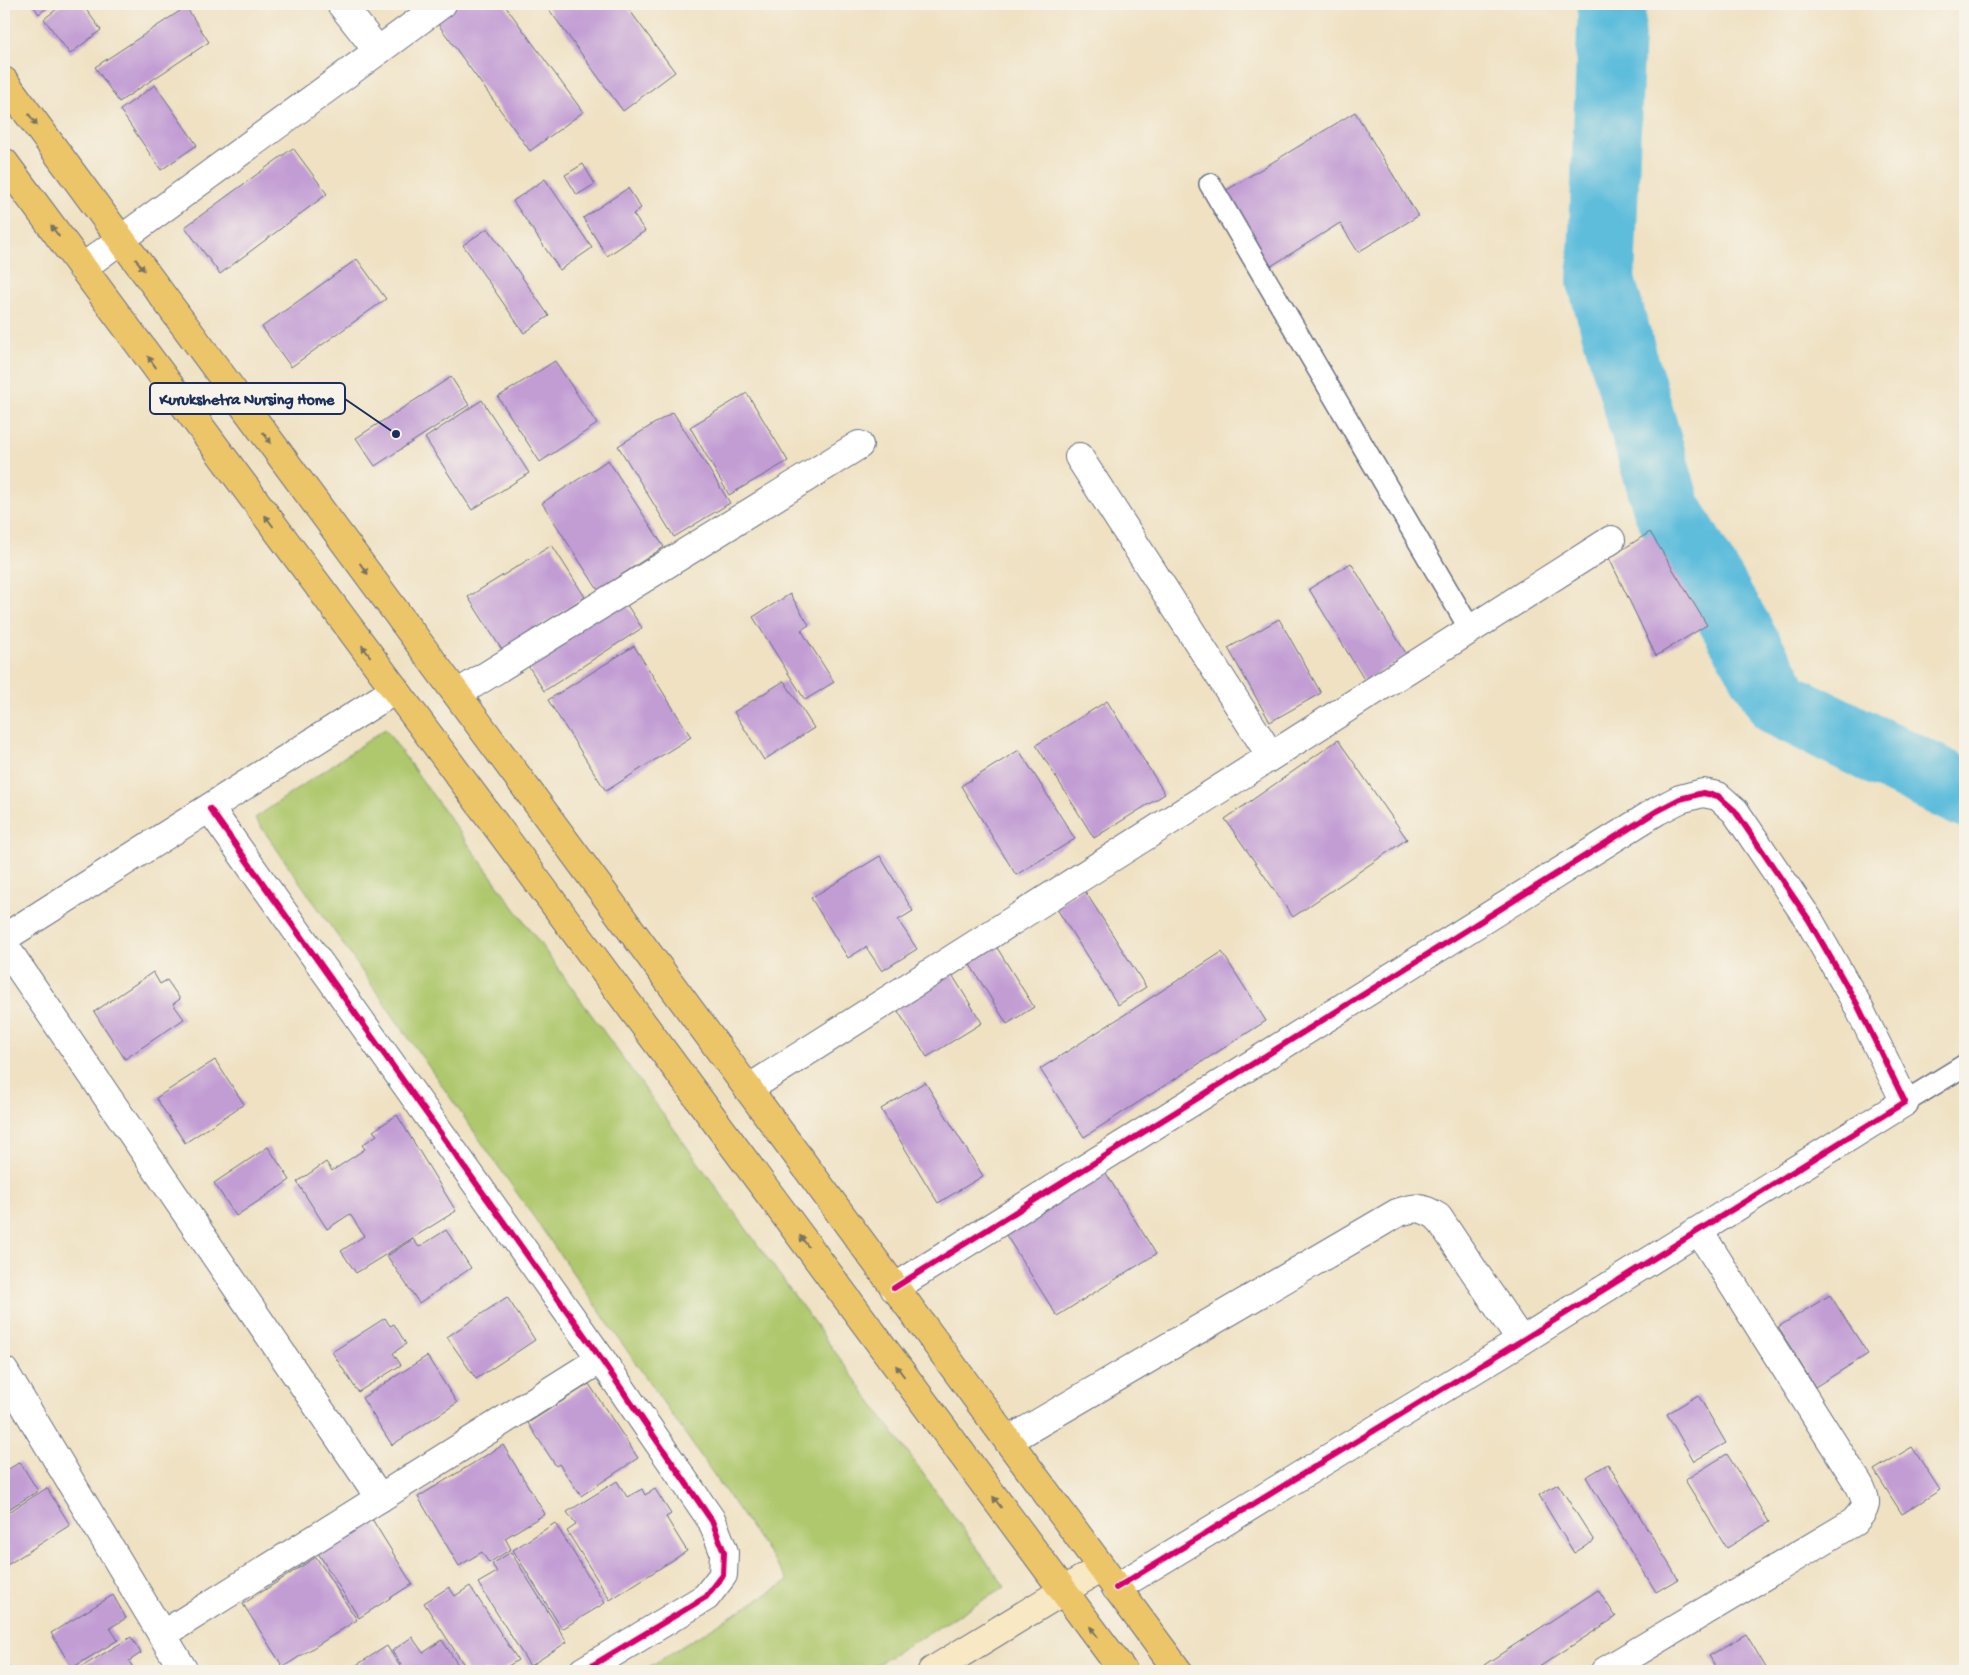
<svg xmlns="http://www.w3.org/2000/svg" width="1969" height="1675" viewBox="0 0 1969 1675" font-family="'Gochi Hand',sans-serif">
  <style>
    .green { fill: #afc86d; stroke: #657c66 }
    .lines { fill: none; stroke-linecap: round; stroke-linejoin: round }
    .river { stroke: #5ebddc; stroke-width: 68 }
    .building { fill: #c29dd4 }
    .lane-casing { stroke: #656d81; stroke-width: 24 }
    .street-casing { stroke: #656d81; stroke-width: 30 }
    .secondary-casing { stroke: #656d81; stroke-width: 30 }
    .primary-casing { stroke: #656d81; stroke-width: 30 }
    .lane { stroke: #fff; stroke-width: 21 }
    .street { stroke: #fff; stroke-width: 28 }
    .secondary { stroke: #f8e8c3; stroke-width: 28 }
    .primary { stroke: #edc569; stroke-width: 28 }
    .cycleway-casing { stroke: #f7f3e8; stroke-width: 9 }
    .cycleway { stroke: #d6006c; stroke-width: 6 }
    .oneway { fill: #797263 }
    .leader { fill: none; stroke: #1b2f5e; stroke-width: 2 }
    .callout-dot { fill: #1b2f5e; stroke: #f7f3e8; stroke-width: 2 }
    .callout { fill: #f7f3e8; stroke: #1b2f5e; stroke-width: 2 }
    .callout-label { font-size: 16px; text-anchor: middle; font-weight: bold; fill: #1b2f5e }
  </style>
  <rect width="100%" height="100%" fill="#f7f3e8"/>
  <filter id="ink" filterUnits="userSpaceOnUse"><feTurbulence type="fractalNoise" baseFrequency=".02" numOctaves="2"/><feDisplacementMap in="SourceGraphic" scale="10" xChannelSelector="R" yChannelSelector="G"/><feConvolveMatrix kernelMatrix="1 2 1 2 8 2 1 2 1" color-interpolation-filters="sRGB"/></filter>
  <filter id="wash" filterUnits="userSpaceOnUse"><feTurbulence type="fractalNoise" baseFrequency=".0096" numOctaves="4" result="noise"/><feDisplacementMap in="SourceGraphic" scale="20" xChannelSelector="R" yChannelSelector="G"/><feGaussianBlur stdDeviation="1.12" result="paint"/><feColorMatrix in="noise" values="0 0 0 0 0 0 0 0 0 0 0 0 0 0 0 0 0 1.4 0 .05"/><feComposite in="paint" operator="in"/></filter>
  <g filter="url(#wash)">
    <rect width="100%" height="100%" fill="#efe1c2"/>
    <!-- green -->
    <polygon class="green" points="385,729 1005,1587 866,1671 642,1671 788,1581 255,818"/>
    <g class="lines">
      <!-- river -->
      <polyline class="river" points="1612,4 1601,281 1667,508 1781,704 1965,794"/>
    </g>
    <g id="blocks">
      <!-- building -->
      <g class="building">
        <polygon points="32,4 52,4 39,14"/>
        <polygon points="63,4 82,4 101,30 70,54 44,19"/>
        <polygon points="451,4 504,4 583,112 530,151 433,17"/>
        <polygon points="545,4 625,4 675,72 623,111"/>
        <polygon points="186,7 209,42 119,102 95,67"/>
        <polygon points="155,85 197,145 161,170 120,110"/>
        <polygon points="1355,112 1418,216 1358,252 1340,223 1268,268 1222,193"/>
        <polygon points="293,148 327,194 220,274 185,227"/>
        <polygon points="583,164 595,184 577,195 565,175"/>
        <polygon points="545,179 592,248 560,270 513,201"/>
        <polygon points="628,188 641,208 633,214 645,231 607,256 583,218"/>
        <polygon points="488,228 549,316 524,333 463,245"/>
        <polygon points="357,259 386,299 291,367 262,327"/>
        <polygon points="555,361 597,424 540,462 498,397"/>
        <polygon points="451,377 469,405 375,466 356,438"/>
        <polygon points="747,393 788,461 729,495 690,427"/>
        <polygon points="482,400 529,473 472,510 425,438"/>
        <polygon points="673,412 730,503 674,537 618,446"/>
        <polygon points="608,460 664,547 598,590 542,503"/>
        <polygon points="1650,532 1707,625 1656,656 1609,558"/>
        <polygon points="552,545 585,597 502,650 468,597"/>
        <polygon points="1351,563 1407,655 1365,681 1309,589"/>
        <polygon points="790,594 809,625 801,630 834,682 805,700 753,617"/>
        <polygon points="623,599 642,628 544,691 526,662"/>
        <polygon points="1279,619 1321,693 1270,722 1228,648"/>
        <polygon points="634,646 691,737 606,791 548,700"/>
        <polygon points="784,681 814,728 764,760 734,712"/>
        <polygon points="1107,701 1165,794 1094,838 1036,745"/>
        <polygon points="1338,740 1407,839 1293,917 1225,819"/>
        <polygon points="1019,750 1075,839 1016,875 961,786"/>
        <polygon points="880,856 913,911 898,920 917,949 882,971 866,947 848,958 811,898"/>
        <polygon points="1083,888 1146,987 1118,1005 1055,906"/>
        <polygon points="994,943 1034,1007 1007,1024 967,960"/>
        <polygon points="1222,952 1266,1021 1084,1137 1040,1069"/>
        <polygon points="153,972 160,984 167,980 180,999 173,1004 184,1019 125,1059 94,1012"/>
        <polygon points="951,973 982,1023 927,1057 896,1008"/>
        <polygon points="215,1060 244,1104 185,1143 156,1098"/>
        <polygon points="925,1082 983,1176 938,1203 881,1109"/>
        <polygon points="397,1115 456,1211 356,1273 341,1251 364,1236 350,1214 327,1229 297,1182 326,1162 332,1171 365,1149 362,1145 377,1135 373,1131"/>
        <polygon points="268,1147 290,1180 236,1216 214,1183"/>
        <polygon points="1104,1170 1156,1254 1057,1316 1004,1232"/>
        <polygon points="446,1230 471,1268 419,1303 387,1256 413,1239 419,1247"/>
        <polygon points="1830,1295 1868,1354 1815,1387 1778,1327"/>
        <polygon points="507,1297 535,1340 476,1379 447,1337"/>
        <polygon points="385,1318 390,1326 394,1324 406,1344 393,1353 401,1365 358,1392 332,1352"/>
        <polygon points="427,1356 457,1403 392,1445 362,1398"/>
        <polygon points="589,1384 638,1458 581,1496 559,1464 556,1466 528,1423"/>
        <polygon points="1698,1395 1726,1443 1694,1461 1667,1414"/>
        <polygon points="503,1445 545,1514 505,1538 511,1549 489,1563 482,1552 459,1566 418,1497"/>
        <polygon points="1912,1447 1940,1490 1902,1514 1874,1470"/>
        <polygon points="1727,1454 1769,1522 1727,1548 1685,1480"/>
        <polygon points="20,1462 38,1491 4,1512 4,1472"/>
        <polygon points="1608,1464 1678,1579 1656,1592 1586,1477"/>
        <polygon points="617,1481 627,1497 642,1489 645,1495 655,1489 671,1514 666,1517 687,1551 610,1600 567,1531 576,1525 567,1512"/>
        <polygon points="1558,1484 1594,1541 1574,1553 1539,1495"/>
        <polygon points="47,1488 70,1525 4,1567 4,1515"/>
        <polygon points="372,1519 412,1584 359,1618 318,1553"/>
        <polygon points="555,1523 605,1603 562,1629 513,1550"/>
        <polygon points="511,1552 567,1642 530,1666 478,1583 497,1572 492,1564"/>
        <polygon points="316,1557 357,1620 283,1667 243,1604"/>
        <polygon points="470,1586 518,1660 500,1671 468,1671 424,1603 449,1587 455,1596"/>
        <polygon points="1598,1590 1616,1617 1533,1671 1489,1671 1484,1665"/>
        <polygon points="113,1595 126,1618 110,1628 118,1640 72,1668 51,1633"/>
        <polygon points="1746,1634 1768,1671 1719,1671 1709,1656"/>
        <polygon points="131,1637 141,1653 129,1661 135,1671 75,1671"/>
        <polygon points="412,1637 423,1653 442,1640 462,1671 405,1671 392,1651"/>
        <polygon points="387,1646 403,1671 347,1671"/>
        <polygon points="4,1659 11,1671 4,1671"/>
        <polygon points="337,1665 341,1671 327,1671"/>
      </g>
    </g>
  </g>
  <g filter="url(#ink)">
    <use href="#blocks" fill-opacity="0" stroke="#656d81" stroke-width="1"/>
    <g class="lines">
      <defs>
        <g id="lane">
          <polyline points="1210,184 1470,629"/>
          <polyline points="1905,1102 1965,1065"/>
        </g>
        <g id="street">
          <polyline points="341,4 378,51"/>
          <polyline points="82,268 442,4"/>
          <polyline points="1079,457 1271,756"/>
          <polyline points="457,694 859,445"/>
          <polyline points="210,809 601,1359 712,1521 724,1552 723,1575 706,1597 583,1671"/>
          <polyline points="4,938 395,690"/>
          <polyline points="4,945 380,1498"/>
          <polyline points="748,1089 1611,540"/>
          <polyline points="894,1288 1657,811 1680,799 1703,793 1718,796 1735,811 1809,920 1857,1004 1905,1102 1521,1341 1116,1588"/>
          <polyline points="4,1371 184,1671"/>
          <path d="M1008,1441L1397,1213C1415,1207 1421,1206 1438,1217L1521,1341"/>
          <polyline points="162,1635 601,1359"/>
          <path d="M1605,1671L1854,1522C1867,1507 1868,1504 1860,1486L1699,1231"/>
        </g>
        <polyline id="secondary" points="932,1671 1101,1568"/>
        <g id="primary">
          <polyline points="4,81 1178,1671"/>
          <polyline points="4,162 1123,1671"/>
        </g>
      </defs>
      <!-- lane casing -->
      <use href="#lane" class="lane-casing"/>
      <!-- street casing -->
      <use href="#street" class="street-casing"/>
      <!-- secondary casing -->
      <use href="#secondary" class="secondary-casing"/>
      <!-- primary casing -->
      <use href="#primary" class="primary-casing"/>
      <!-- lane -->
      <use href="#lane" class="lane"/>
      <!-- street -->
      <use href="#street" class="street"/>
      <!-- secondary -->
      <use href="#secondary" class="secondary"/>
      <!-- primary -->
      <use href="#primary" class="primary"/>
      <defs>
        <g id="cycleway">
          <polyline points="210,809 601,1359 712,1521 724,1552 723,1575 706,1597 583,1671"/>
          <polyline points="894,1288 1657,811 1680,799 1703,793 1718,796 1735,811 1809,920 1857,1004 1905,1102 1521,1341 1116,1588"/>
        </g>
      </defs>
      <!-- cycleway casing -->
      <use href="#cycleway" class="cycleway-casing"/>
      <!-- cycleway -->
      <use href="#cycleway" class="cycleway"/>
    </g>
    <!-- one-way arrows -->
    <defs><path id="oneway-solid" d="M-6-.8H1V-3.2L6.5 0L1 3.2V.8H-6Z" transform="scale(1.25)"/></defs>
    <g class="oneway">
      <use href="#oneway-solid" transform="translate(33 120) rotate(54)"/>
      <use href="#oneway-solid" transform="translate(55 231) rotate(-126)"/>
      <use href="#oneway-solid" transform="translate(140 265) rotate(54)"/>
      <use href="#oneway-solid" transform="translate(152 362) rotate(-126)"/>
      <use href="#oneway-solid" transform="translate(267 438) rotate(54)"/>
      <use href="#oneway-solid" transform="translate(269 521) rotate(-127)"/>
      <use href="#oneway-solid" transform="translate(364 569) rotate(54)"/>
      <use href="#oneway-solid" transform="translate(366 651) rotate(-127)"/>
      <use href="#oneway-solid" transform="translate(804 1241) rotate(-127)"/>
      <use href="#oneway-solid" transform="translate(900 1371) rotate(-127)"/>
      <use href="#oneway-solid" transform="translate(997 1502) rotate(-127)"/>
      <use href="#oneway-solid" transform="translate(1094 1632) rotate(-127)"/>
    </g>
  </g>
  <!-- callouts -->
  <path class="leader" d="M396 434L345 399"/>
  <circle class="callout-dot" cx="396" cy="434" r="5"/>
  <rect class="callout" x="150" y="383" width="195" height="31" rx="5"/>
  <g class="callout-label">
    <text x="247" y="404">Kurukshetra Nursing Home</text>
  </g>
  <!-- margin -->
  <rect width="1969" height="1675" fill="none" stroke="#f7f3e8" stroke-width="20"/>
</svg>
